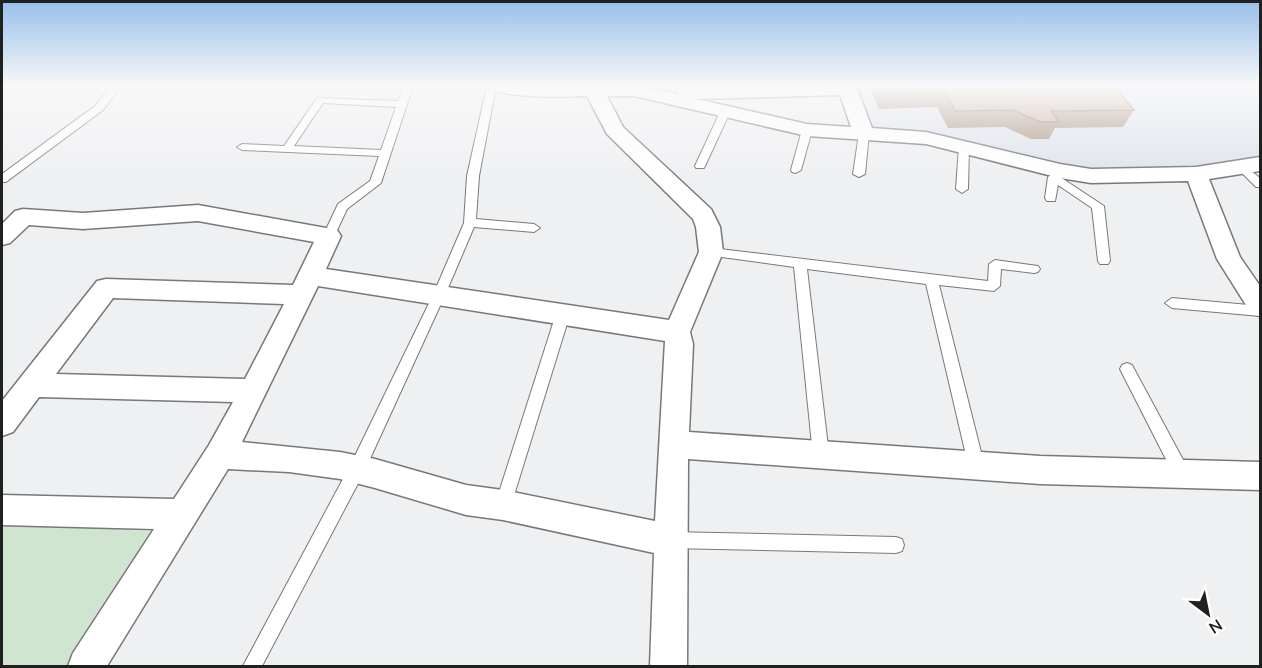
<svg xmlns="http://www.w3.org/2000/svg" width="1262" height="668" viewBox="0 0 1262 668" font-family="'Nunito Sans',sans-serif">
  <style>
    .built { fill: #dee4ec }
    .green { fill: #cfe5cf }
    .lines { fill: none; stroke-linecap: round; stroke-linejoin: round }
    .service-casing { stroke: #77787a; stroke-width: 2 }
    .minor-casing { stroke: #77787a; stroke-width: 3 }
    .service { fill: #fff; fill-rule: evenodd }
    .minor { fill: #fff; fill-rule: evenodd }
    .wall { fill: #ad9684 }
    .building { fill: #c9ae99; stroke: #8d7a6b; stroke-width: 1.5 }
  </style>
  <rect width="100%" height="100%" fill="#eff0f2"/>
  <!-- built -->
  <polygon class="built" points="854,86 1260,86 1260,160 1183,169 1085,170 875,131 870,127"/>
  <!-- green -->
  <polygon class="green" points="2,522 160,532 76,666 2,666"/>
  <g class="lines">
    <defs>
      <g id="service">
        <polygon points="111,86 121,86 103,110 6,182 2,182 2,174 95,106"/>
        <path d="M404,86H413L381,183L347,209L333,239L329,240L323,236L338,204L370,181L379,156L242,150L237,147L242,144L284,146L317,98L398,101ZM323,103L396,107L381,150L294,146Z"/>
        <polygon points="487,86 496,86 479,176 476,219 534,224 540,228 534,232 474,227 445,295 363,474 262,666 243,666 351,464 433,295 464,223 467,176"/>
        <polygon points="725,109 730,112 705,166 704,168 696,168 695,166 720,112"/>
        <polygon points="807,127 812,130 801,170 796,173 792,172 791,170 802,130"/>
        <polygon points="864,131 869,134 865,174 859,177 853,174 859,134"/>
        <polygon points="964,143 969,146 968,189 962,193 956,189 959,146"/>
        <polygon points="1242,164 1260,178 1260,187 1256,187 1238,169 1237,167"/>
        <polygon points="1054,173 1104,206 1110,261 1108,264 1100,264 1098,261 1092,208 1058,185 1055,201 1047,201 1045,198 1048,177"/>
        <polygon points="711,248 988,281 989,264 995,260 1038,266 1040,269 1038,272 1034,273 1001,269 1000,286 994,291 939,285 985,468 983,473 977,475 971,473 969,468 926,284 807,269 829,455 826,460 821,462 816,460 813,455 794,267 707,255 705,252 707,249"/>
        <polygon points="1172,298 1260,306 1260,316 1172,308 1165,303"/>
        <polygon points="563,309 570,314 511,505 509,510 503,513 497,510 495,505 556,314"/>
        <polygon points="1127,363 1132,365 1188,469 1190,474 1188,479 1182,481 1176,479 1120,369 1122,365"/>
        <polygon points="670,532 896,537 902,539 904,545 902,551 896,553 670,548 664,546 662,540 664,534"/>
      </g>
      <path id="minor" d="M487,86H640L677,94L679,89L686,87L856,86L872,128L926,132L1060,164L1091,169L1196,167L1260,157V171L1209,179L1240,257L1260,286V316L1251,313L1217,259L1188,181L1091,183L1060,178L926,144L807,136L634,96H607L623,127L711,209L720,227L723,252L690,332L693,344L689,432L1040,456L1260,462V490L1040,484L688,459L687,666H650L654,553L503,520L466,515L375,488L340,479L289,472L228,469L107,666H68L73,653L154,529L2,525V495L174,499L209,445L233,402L39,397L13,432L2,436V401L97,281L106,279L293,285L314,242L198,221L83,229L29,225L10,243L2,245V224L15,211L23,209L83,213L198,205L337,230L341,236L326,269L669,320L699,252L696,227L693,219L607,134L587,96C554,97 521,98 489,90ZM840,95L851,127L807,124L697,99ZM318,286L665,341L655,521L503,490L466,485L375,459L340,452L242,442ZM113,298L284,304L245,379L56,374Z"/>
    </defs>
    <!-- service casing -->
    <use href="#service" class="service-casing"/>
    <!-- minor casing -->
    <use href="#minor" class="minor-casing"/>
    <!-- service -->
    <use href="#service" class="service"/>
    <!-- minor -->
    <use href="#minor" class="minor"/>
  </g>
  <!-- wall -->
  <polygon class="wall" points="870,86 1114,86 1134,110 1123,127 1055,128 1049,139 1031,139 1005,127 948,128 937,107 879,109 869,87"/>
  <!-- building -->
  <polygon class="building" points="881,86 1114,86 1134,110 1051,111 1059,122 1040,122 1013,110 955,111 944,90 884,92"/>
  <!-- sky -->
  <linearGradient id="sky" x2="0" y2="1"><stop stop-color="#97bfe9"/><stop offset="0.48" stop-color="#f8f8f9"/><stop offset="1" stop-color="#f8f8f9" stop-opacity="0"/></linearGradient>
  <rect width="1262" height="179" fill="url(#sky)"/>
  <!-- border -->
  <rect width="1262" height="668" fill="none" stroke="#1f2020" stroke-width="6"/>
  <!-- north arrow -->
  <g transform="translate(1208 614) rotate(148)" stroke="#ffffff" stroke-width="4.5" paint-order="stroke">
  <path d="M0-4.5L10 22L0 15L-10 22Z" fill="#1f2020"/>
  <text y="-9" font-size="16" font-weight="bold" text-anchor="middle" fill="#1f2020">N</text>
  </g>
</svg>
